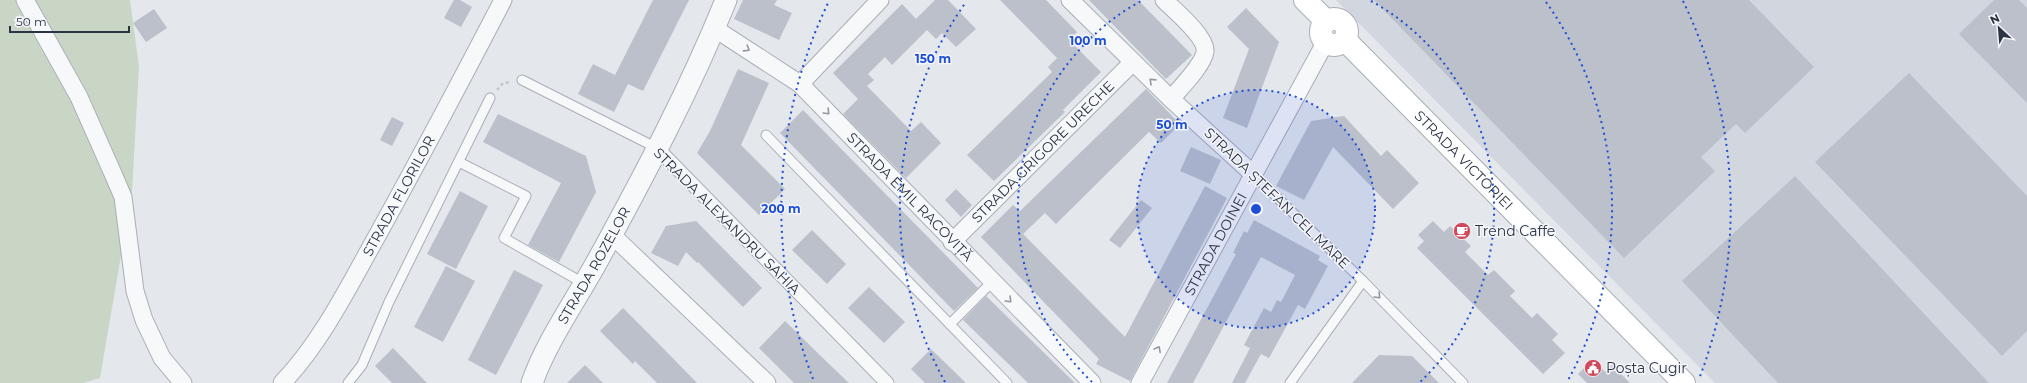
<svg xmlns="http://www.w3.org/2000/svg" width="2027" height="383" viewBox="0 0 2027 383" font-family="Montserrat,sans-serif">
  <style>
    .built { fill: #d2d6de }
    .green { fill: #c9d6c5 }
    .building { fill: #bbc0ca }
    .lines { fill: none; stroke-linecap: round; stroke-linejoin: round }
    .service-casing { stroke: #a9aeb7; stroke-width: 11 }
    .pedestrian-casing { stroke: #a9aeb7; stroke-width: 15 }
    .minor-casing { stroke: #a9aeb7; stroke-width: 19 }
    .tertiary-casing { stroke: #a9aeb7; stroke-width: 23 }
    .secondary-casing { stroke: #a9aeb7; stroke-width: 24 }
    .path { stroke: #c2c5cb; stroke-width: 2.5; stroke-dasharray: 3 3; stroke-linecap: butt }
    .service { stroke: #f7f8fa; stroke-width: 9 }
    .pedestrian { stroke: #f7f8fa; stroke-width: 13 }
    .minor { stroke: #f7f8fa; stroke-width: 17 }
    .tertiary { stroke: #f7f8fa; stroke-width: 21 }
    .secondary { stroke: #fff; stroke-width: 22 }
    .oneway { stroke: #9196a0 }
    .ring { fill: none; stroke: #1d4ed8; stroke-width: 2; stroke-dasharray: 2 4 }
    .labels { text-anchor: middle; dominant-baseline: central; stroke-width: 3; stroke-linejoin: round; paint-order: stroke }
    .street-label { font-size: 14px; fill: #2b3445; stroke: #f4f6f9 }
    .poi-label { font-size: 14px; fill: #2b3445; stroke: #f4f6f9; text-anchor: start }
    .centre { fill: #1d4ed8; stroke: #f4f6f9; stroke-width: 2 }
    .ring-label { font-size: 12px; text-anchor: middle; font-weight: bold; fill: #1d4ed8; stroke: #f4f6f9; stroke-width: 3; stroke-linejoin: round; paint-order: stroke }
  </style>
  <rect width="100%" height="100%" fill="#e4e7ec"/>
  <!-- built -->
  <polygon class="built" points="1336,0 2027,0 2027,383 1715,383"/>
  <!-- green -->
  <polygon class="green" points="0,0 130,0 139,67 132,191 100,378 83,383 0,383"/>
  <!-- building -->
  <g class="building">
    <polygon points="454,0 460,0 472,7 461,27 444,18"/>
    <polygon points="653,0 689,0 643,91 628,84 614,112 578,94 593,64 615,75"/>
    <polygon points="743,0 777,0 774,5 792,13 779,40 734,19"/>
    <polygon points="935,0 948,0 976,29 956,47 942,33 936,39 927,30 892,65 885,57 868,74 874,80 867,86 911,131 921,122 941,143 906,178 843,114 858,99 833,73 902,4 916,19"/>
    <polygon points="1000,0 1046,0 1077,32 1069,40 1101,72 1063,110 1065,112 994,181 967,155 1052,72 1048,67 1057,58"/>
    <polygon points="1089,0 1138,0 1192,55 1166,79"/>
    <polygon points="1374,0 1749,0 1814,67 1745,133 1736,124 1701,157 1715,171 1624,258"/>
    <polygon points="1994,0 2019,0 2027,8 2027,103 1959,34"/>
    <polygon points="1246,8 1279,42 1247,128 1223,118 1249,49 1227,27"/>
    <polygon points="154,9 167,28 146,42 133,23"/>
    <polygon points="738,69 769,83 741,145 785,189 759,215 697,153 710,131"/>
    <polygon points="1909,73 2027,196 2027,331 2002,356 1815,162"/>
    <polygon points="1146,89 1180,124 1161,143 1149,132 1056,224 1045,213 1023,234 1125,337 1205,186 1227,198 1130,381 1096,364 1099,359 981,237 1013,205 1020,211"/>
    <polygon points="803,110 978,288 954,311 780,133"/>
    <polygon points="498,114 586,156 596,192 559,262 528,245 561,183 483,142"/>
    <polygon points="1344,116 1381,156 1387,150 1419,183 1393,209 1333,147 1304,200 1276,186 1311,121"/>
    <polygon points="392,117 404,123 392,146 380,140"/>
    <polygon points="1191,147 1221,160 1210,184 1180,171"/>
    <polygon points="1795,176 1989,383 1778,383 1682,281"/>
    <polygon points="956,189 972,205 961,217 945,200"/>
    <polygon points="460,191 488,206 456,269 427,254"/>
    <polygon points="1141,200 1152,208 1120,248 1109,240"/>
    <polygon points="1254,220 1320,256 1318,260 1328,266 1305,309 1298,305 1269,358 1261,354 1245,383 1232,383 1250,348 1244,345 1264,308 1271,312 1277,300 1281,302 1295,275 1261,257 1193,383 1167,383 1236,254 1233,253 1244,231 1247,233"/>
    <polygon points="696,221 762,288 743,307 698,262 697,263 686,252 678,266 651,253 666,226"/>
    <polygon points="1433,221 1444,232 1450,226 1471,246 1465,252 1488,275 1494,270 1515,291 1510,296 1532,318 1537,313 1558,334 1552,340 1565,353 1543,374 1417,248 1424,241 1418,235"/>
    <polygon points="812,230 846,264 827,284 792,250"/>
    <polygon points="446,266 475,281 443,342 414,327"/>
    <polygon points="514,270 543,285 496,375 468,360"/>
    <polygon points="869,287 905,322 884,343 848,308"/>
    <polygon points="986,296 1075,383 1028,383 963,320"/>
    <polygon points="623,308 656,341 697,383 657,383 635,361 633,364 600,331"/>
    <polygon points="785,321 829,364 849,383 794,383 759,348"/>
    <polygon points="393,348 427,383 392,383 375,366"/>
    <polygon points="931,349 966,383 925,383 911,369"/>
    <polygon points="1379,355 1412,356 1439,383 1352,383"/>
    <polygon points="1593,359 1605,372 1612,365 1630,383 1587,383 1578,374"/>
    <polygon points="585,365 603,383 567,383"/>
  </g>
  <g class="lines">
    <defs>
      <g id="service">
        <polyline points="522,80 657,148"/>
        <polyline points="766,135 1007,383"/>
        <polyline points="459,162 526,196 504,238 585,284"/>
        <polyline points="1253,174 1363,281 1463,383"/>
        <polyline points="950,324 992,282"/>
        <polyline points="348,383 362,365 389,302 490,98"/>
        <polyline points="1290,383 1363,281"/>
      </g>
      <polyline id="pedestrian" points="657,148 887,383"/>
      <g id="minor">
        <polyline points="25,0 79,97 114,176 123,197 135,291 144,320 162,358 183,383"/>
        <polyline points="1070,0 1171,99 1253,174"/>
        <path d="M1164,0C1174,10 1207,37 1205,52C1203,65 1180,88 1171,99"/>
        <path id="s1" d="M714,28L800,84L1092,383"/>
        <polyline points="800,84 880,0"/>
        <polyline points="612,235 767,383"/>
        <path id="s2" d="M952,242L1133,62"/>
        <path id="s3" d="M282,383C321,343 350,284 377,236C420,158 462,79 503,0"/>
        <path id="s4" d="M1140,383L1325,43"/>
      </g>
      <g id="tertiary">
        <path id="s5" d="M532,383C546,342 578,297 599,258C645,174 690,89 726,0"/>
      </g>
      <g id="secondary">
        <polyline points="1305,0 1326,21"/>
        <circle cx="1334" cy="32" r="13"/>
        <path id="s6" d="M1345,40L1684,383"/>
      </g>
    </defs>
    <!-- service casing -->
    <use href="#service" class="service-casing"/>
    <!-- pedestrian casing -->
    <use href="#pedestrian" class="pedestrian-casing"/>
    <!-- minor casing -->
    <use href="#minor" class="minor-casing"/>
    <!-- tertiary casing -->
    <use href="#tertiary" class="tertiary-casing"/>
    <!-- secondary casing -->
    <use href="#secondary" class="secondary-casing"/>
    <!-- path -->
    <polyline class="path" points="497,90 503,83 511,82"/>
    <!-- service -->
    <use href="#service" class="service"/>
    <!-- pedestrian -->
    <use href="#pedestrian" class="pedestrian"/>
    <!-- minor -->
    <use href="#minor" class="minor"/>
    <!-- tertiary -->
    <use href="#tertiary" class="tertiary"/>
    <!-- secondary -->
    <use href="#secondary" class="secondary"/>
  </g>
  <!-- one-way arrows -->
  <defs><path id="oneway-chevron" d="M-2-3.5L2.5 0L-2 3.5" fill="none" stroke-width="1.6" stroke-linecap="round" stroke-linejoin="round"/></defs>
  <g class="oneway">
    <use href="#oneway-chevron" transform="translate(747 49) rotate(32)"/>
    <use href="#oneway-chevron" transform="translate(1152 81) rotate(-136)"/>
    <use href="#oneway-chevron" transform="translate(827 112) rotate(46)"/>
    <use href="#oneway-chevron" transform="translate(1378 296) rotate(46)"/>
    <use href="#oneway-chevron" transform="translate(1009 300) rotate(45)"/>
    <use href="#oneway-chevron" transform="translate(1158 349) rotate(-62)"/>
  </g>
  <!-- distance rings -->
  <circle cx="1256" cy="209" r="119" fill="#1d4ed8" fill-opacity=".12"/>
  <g class="ring">
    <circle cx="1256" cy="209" r="119"/>
    <path d="M1092 382A238 238 0 0 1 1141 1M1371 1A238 238 0 0 1 1420 382"/>
    <path d="M945 382A356 356 0 0 1 966 2M1546 2A356 356 0 0 1 1567 382"/>
    <path d="M813 379A475 475 0 0 1 829 1M1683 1A475 475 0 0 1 1699 379"/>
  </g>
  <!-- icons -->
  <defs>
    <symbol id="cafe-disc" viewBox="-11 -11 22 22"><circle r="9.5" fill="#d1495b" stroke="#f4f6f9"/><path d="M-5.5-4.5H6V0H3Q3 3.5 0 3.5H-2.5Q-5.5 3.5-5.5 0ZM3-3.2v2h1.7v-2ZM-6 4.5H4V6H-6Z" fill="#fff"/></symbol>
    <symbol id="civic-disc" viewBox="-11 -11 22 22"><circle r="9.5" fill="#d1495b" stroke="#f4f6f9"/><path d="M-.6-6.5H3V-4.5H.6V-3L4-1V1h2V6H-6V1h2V-1L-.6-3ZM-1.2 2.5V6h2.4V2.5Z" fill="#fff"/></symbol>
  </defs>
  <g fill-rule="evenodd">
    <use href="#cafe-disc" x="1452" y="221" width="20" height="20"/>
    <use href="#civic-disc" x="1583" y="358" width="20" height="20"/>
  </g>
  <g class="labels">
    <!-- street labels -->
    <g class="street-label">
      <text stroke="none"><textPath href="#s2" startOffset="128">STRADA GRIGORE URECHE</textPath></text>
      <text stroke="none"><textPath href="#s6" startOffset="169">STRADA VICTORIEI</textPath></text>
      <text stroke="none"><textPath href="#s3" startOffset="221">STRADA FLORILOR</textPath></text>
      <text stroke="none"><textPath href="#s1" startOffset="260">STRADA EMIL RACOVIȚĂ</textPath></text>
      <text transform="translate(1277 198) rotate(44)">STRADA ȘTEFAN CEL MARE</text>
      <text transform="translate(727 221) rotate(45)">STRADA ALEXANDRU SAHIA</text>
      <text stroke="none"><textPath href="#s4" startOffset="158">STRADA DOINEI</textPath></text>
      <text stroke="none"><textPath href="#s5" startOffset="133">STRADA ROZELOR</textPath></text>
    </g>
    <!-- poi labels -->
    <g class="poi-label">
      <text x="1475" y="231">Trend Caffe</text>
      <text x="1606" y="368">Poșta Cugir</text>
    </g>
  </g>
  <circle cx="1256" cy="209" r="6" class="centre"/>
  <g class="ring-label">
    <text x="1088" y="45">100 m</text>
    <text x="933" y="63">150 m</text>
    <text x="1172" y="129">50 m</text>
    <text x="781" y="213">200 m</text>
  </g>
  <!-- north arrow -->
  <g transform="translate(1999 28) rotate(334)" stroke="#f4f6f9" stroke-width="3" paint-order="stroke">
  <path d="M0-3L7 15L0 10L-7 15Z" fill="#2b3445"/>
  <text y="-6" font-size="11" font-weight="bold" text-anchor="middle" fill="#2b3445">N</text>
  </g>
  <!-- scale -->
  <path d="M10 26v6h119v-6" fill="none" stroke="#2b3445" stroke-width="2"/>
  <text x="16" y="26" font-size="12" fill="#2b3445" stroke="#f4f6f9" stroke-width="3" paint-order="stroke">50 m</text>
</svg>
